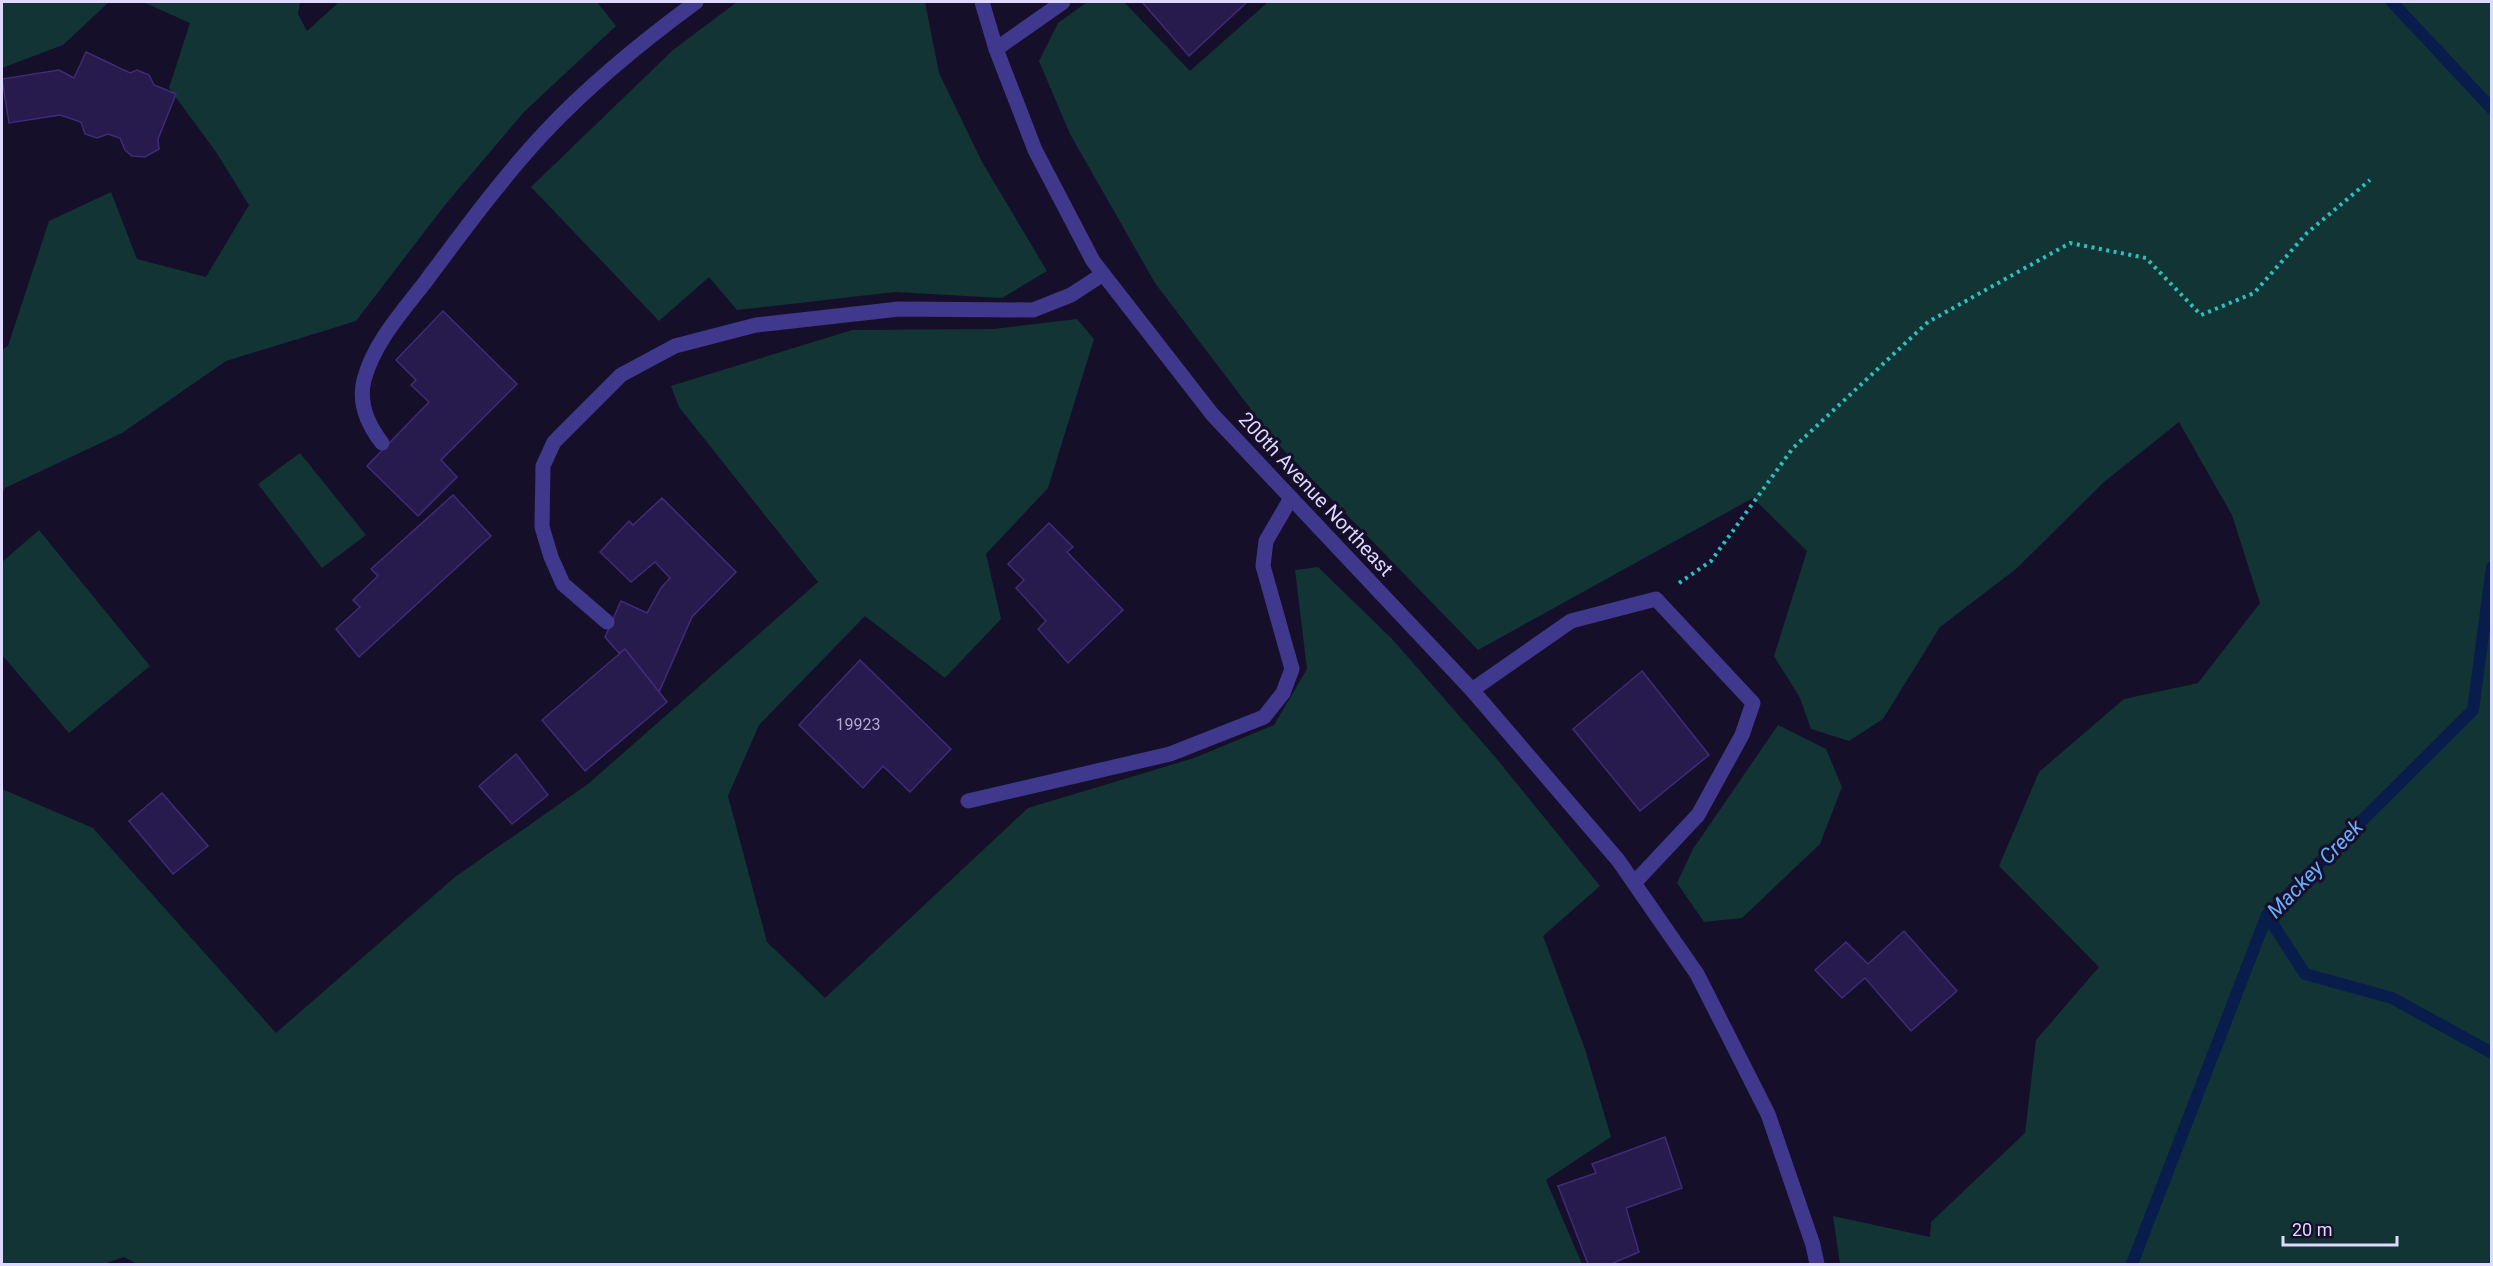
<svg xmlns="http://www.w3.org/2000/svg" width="2493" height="1266" viewBox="0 0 2493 1266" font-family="Roboto,sans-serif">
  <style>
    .green { fill: #123435 }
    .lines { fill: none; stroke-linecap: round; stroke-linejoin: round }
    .stream { stroke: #081d4b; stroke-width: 12 }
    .building { fill: #271a4c; stroke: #3f2b79; stroke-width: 1.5 }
    .path { stroke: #2ac2c0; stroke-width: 4; stroke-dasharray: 3 4.5; stroke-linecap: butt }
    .minor { stroke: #40388c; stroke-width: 15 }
    .labels { text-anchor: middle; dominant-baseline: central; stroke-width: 6; stroke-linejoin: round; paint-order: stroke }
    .number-label { font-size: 16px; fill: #b1a9d2 }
    .street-label { font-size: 20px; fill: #dfd9ff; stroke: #150f2a }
    .water-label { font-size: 21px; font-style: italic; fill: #67b0ff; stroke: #150f2a }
  </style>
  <rect width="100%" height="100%" fill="#150f2a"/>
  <!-- green -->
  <g class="green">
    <polygon points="2,2 109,2 63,45 2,68"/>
    <polygon points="143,2 300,2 298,14 307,31 339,2 597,2 616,26 524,112 445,205 356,321 226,361 122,433 5,488 2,494 2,350 8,346 49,221 111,192 137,259 206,277 249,205 216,152 169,88 190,23"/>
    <polygon points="737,2 925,2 939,73 982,162 1047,271 1002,298 895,292 737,310 709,277 659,321 531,187 673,50"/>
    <polygon points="1087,2 1124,2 1190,71 1268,2 2491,2 2491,1264 1840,1264 1833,1216 1930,1237 1931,1222 2025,1133 2036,1040 2099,967 1999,866 2039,772 2124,699 2198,683 2260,603 2232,515 2179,422 2104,482 2016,569 1940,627 1883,719 1849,741 1811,729 1800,698 1774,656 1807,551 1753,498 1478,650 1275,441 1155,283 1070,134 1039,61 1058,23"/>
    <polygon points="1077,319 1094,339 1048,488 986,554 1001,619 945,678 865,616 759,725 728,796 767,942 825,998 1028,808 1194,758 1274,725 1307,669 1295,570 1318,567 1393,640 1496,758 1600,886 1543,936 1585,1049 1611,1137 1546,1180 1582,1264 137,1264 124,1257 104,1264 2,1264 2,789 93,828 276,1033 455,877 588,784 818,582 679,407 671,386 852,330 994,329"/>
    <polygon points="300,453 366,535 322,568 258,484"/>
    <polygon points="39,530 150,666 69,733 2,655 2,562"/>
    <polygon points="1778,725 1826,749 1842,787 1820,844 1742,918 1704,922 1677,883 1693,849"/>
  </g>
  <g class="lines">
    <!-- stream -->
    <g class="stream">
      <polyline points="2392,2 2492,109"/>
      <polyline points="2267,915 2305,974 2392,998 2492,1053"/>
      <polyline points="2132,1264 2267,915 2473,710 2492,567"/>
    </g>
  </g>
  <!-- building -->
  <g class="building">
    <polygon points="1142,2 1247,2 1189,56"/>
    <polygon points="86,52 130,73 137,70 149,75 154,85 176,94 158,139 159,149 145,157 132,156 125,150 120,138 108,134 97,138 85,134 81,122 60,115 9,123 2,79 59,70 74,78"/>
    <polygon points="443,311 517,384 441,460 457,477 418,516 367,466 429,402 411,385 416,380 396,360"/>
    <polygon points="453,495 491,536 359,657 336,629 360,607 353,600 378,576 371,569"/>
    <polygon points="662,498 736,572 692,617 659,692 625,649 619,653 605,637 621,601 647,613 661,588 670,578 655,562 631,582 600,552 629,521 633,525"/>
    <polygon points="1049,523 1073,547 1067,552 1123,610 1068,663 1038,629 1046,621 1016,588 1024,580 1008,564"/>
    <polygon points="625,649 667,702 585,771 542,720"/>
    <polygon points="860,660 951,749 910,792 883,766 863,788 799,725"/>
    <polygon points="1642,671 1709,755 1640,811 1573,729"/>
    <polygon points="516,754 548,795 512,824 479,786"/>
    <polygon points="162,793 208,846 173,874 129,821"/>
    <polygon points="1904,931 1957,991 1911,1031 1865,978 1842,998 1815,970 1846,942 1868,964"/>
    <polygon points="1665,1137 1682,1188 1626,1208 1639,1252 1611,1264 1588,1264 1558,1186 1596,1173 1592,1164"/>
  </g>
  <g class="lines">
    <!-- path -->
    <polyline class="path" points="1679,583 1711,561 1793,448 1928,322 2070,243 2146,258 2201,315 2254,293 2307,233 2370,180"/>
    <!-- minor -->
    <g class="minor">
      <polyline points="982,2 996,49 1035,150 1093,261 1212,414 1472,690 1618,860 1697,974 1768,1114 1813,1245 1817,1264"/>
      <polyline points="996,49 1063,2"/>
      <path d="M382,443C368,425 358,404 364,380C374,342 403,311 426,281C464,230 502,178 545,132C590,84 643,41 696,2"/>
      <polyline points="607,622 563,584 551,557 542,527 543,466 554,442 621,375 675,346 756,325 899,309 1033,310 1071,295 1103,274"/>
      <polyline points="1472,690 1571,621 1656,599 1753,703 1742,735 1698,815 1635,882"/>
      <polyline points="968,801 1170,754 1264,717 1283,693 1292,669 1263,566 1266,541 1291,498"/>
    </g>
  </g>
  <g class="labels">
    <!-- number labels -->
    <g class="number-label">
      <text x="858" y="724">19923</text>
    </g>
    <!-- street labels -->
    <g class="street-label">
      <text transform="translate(1316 494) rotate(47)">200th Avenue Northeast</text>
    </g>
    <!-- water labels -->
    <g class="water-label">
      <text transform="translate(2315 869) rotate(-46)">Mackey Creek</text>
    </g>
  </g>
  <!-- border -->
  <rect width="2493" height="1266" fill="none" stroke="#dfd9ff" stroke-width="6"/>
  <!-- scale -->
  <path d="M2283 1236v9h114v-9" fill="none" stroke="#dfd9ff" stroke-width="3"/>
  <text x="2292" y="1236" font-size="18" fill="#dfd9ff" stroke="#150f2a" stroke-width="4.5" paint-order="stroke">20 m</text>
</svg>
